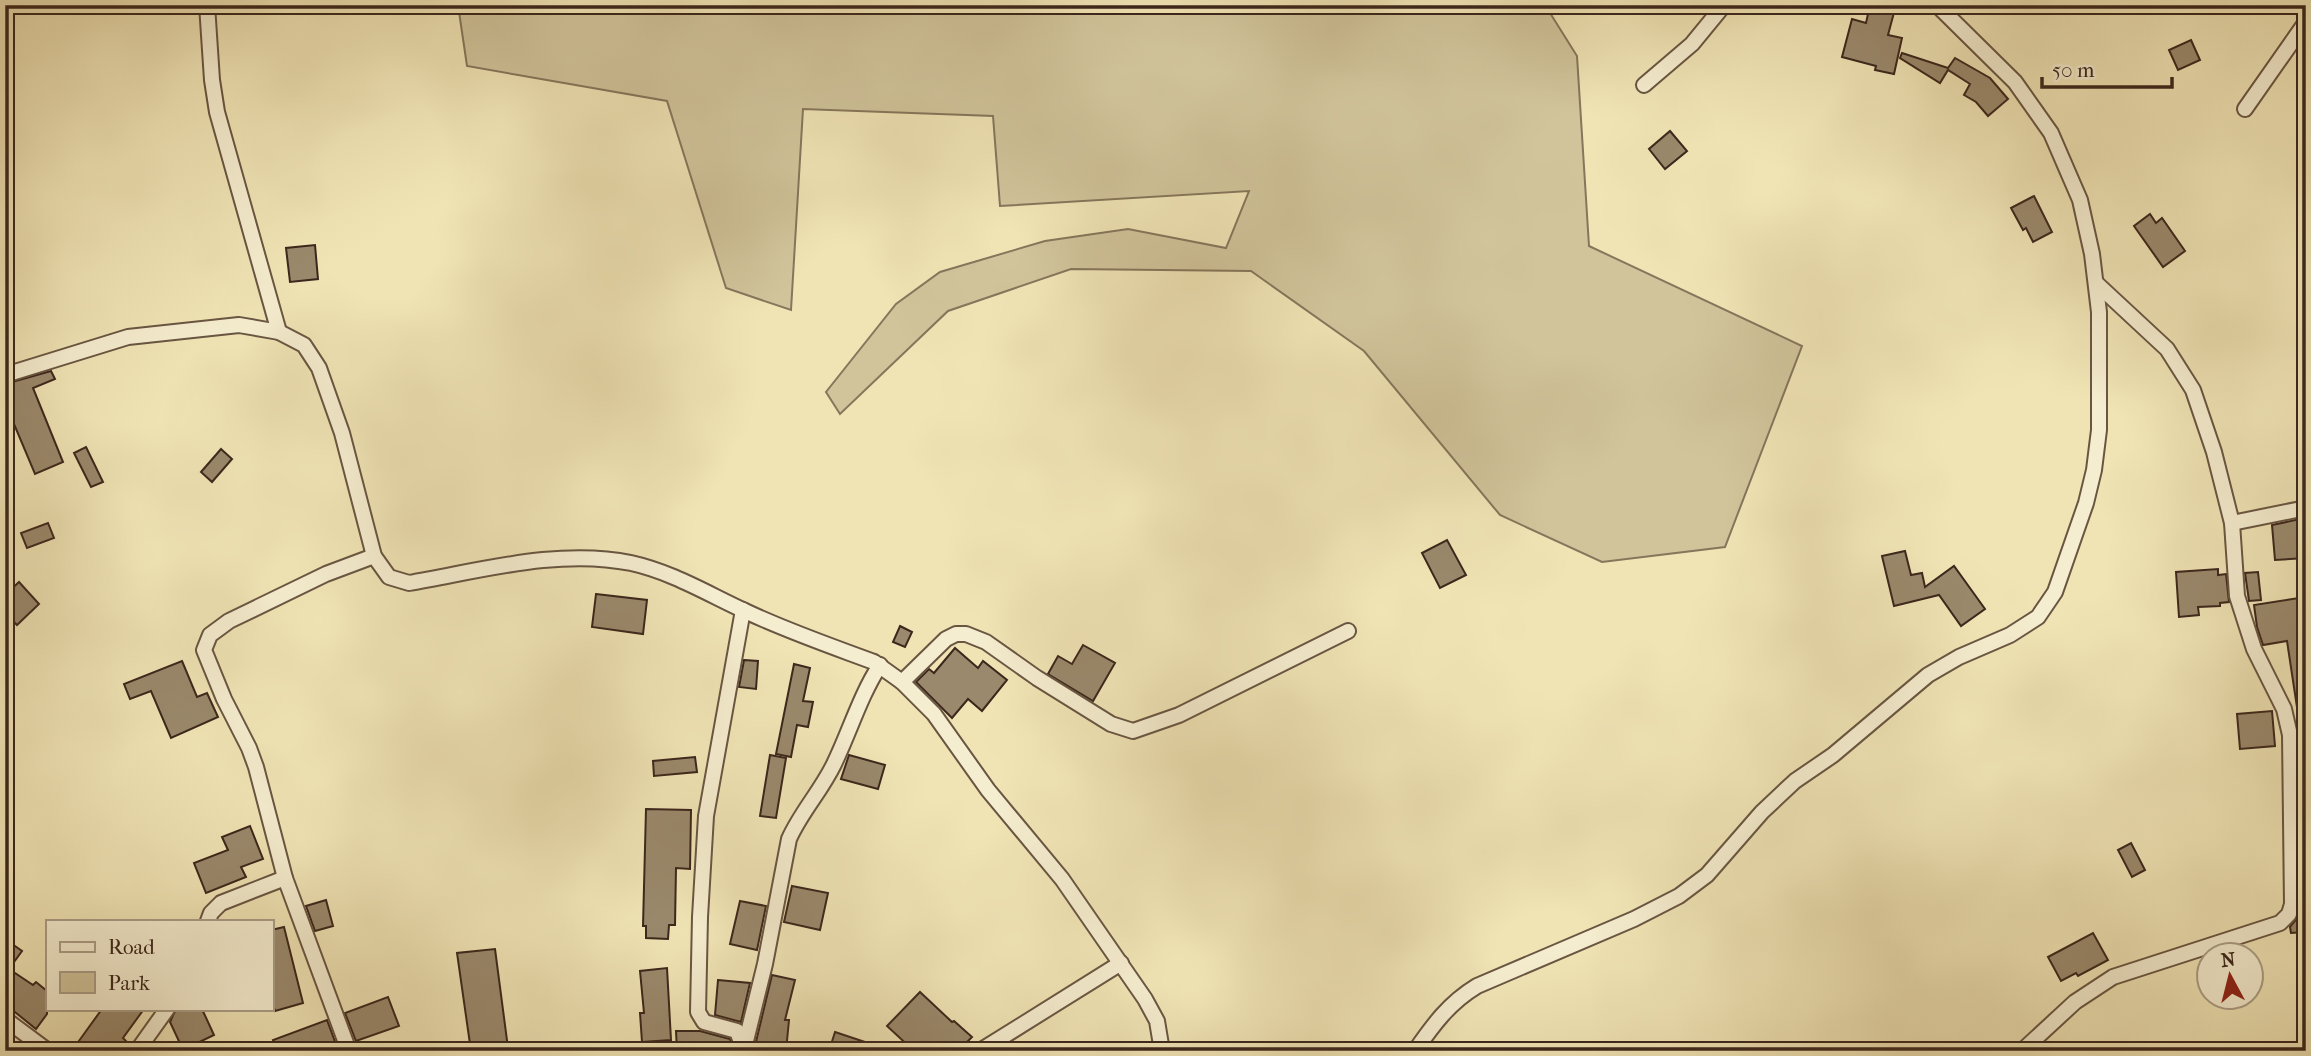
<svg xmlns="http://www.w3.org/2000/svg" width="2311" height="1056" viewBox="0 0 2311 1056" font-family="'IM FELL French Canon',serif">
  <style>
    .green { fill: #d1c49b; stroke: #86765c; stroke-width: 2 }
    .building { fill: #9a896c; stroke: #3c271c; stroke-width: 2 }
    .lines { fill: none; stroke-linecap: round; stroke-linejoin: round }
    .street-casing { stroke: #695642; stroke-width: 18 }
    .street { stroke: #f5edcf; stroke-width: 14 }
  </style>
  <rect width="100%" height="100%" fill="#f0e4b5"/>
  <filter id="stains"><feTurbulence type="fractalNoise" baseFrequency=".00286" numOctaves="4"/><feColorMatrix values="0 0 0 0 .2 0 0 0 0 .09 0 0 0 0 .02 0 0 0 .5 -.17"/></filter>
  <radialGradient id="worn" r=".72"><stop offset=".6" stop-color="#630" stop-opacity="0"/><stop offset="1" stop-color="#630" stop-opacity=".3"/></radialGradient>
  <!-- green -->
  <polygon class="green" points="458,5 1545,5 1577,56 1589,246 1802,346 1725,547 1602,562 1500,515 1364,351 1251,271 1071,269 948,311 840,414 826,392 896,304 940,272 1045,241 1128,229 1226,248 1249,191 1000,206 993,116 803,109 791,310 726,288 667,101 467,66"/>
  <!-- building -->
  <g class="building">
    <polygon points="1870,5 1896,5 1888,35 1902,38 1894,74 1875,70 1876,66 1842,57 1852,19 1866,23"/>
    <polygon points="2191,40 2200,60 2178,70 2169,50"/>
    <polygon points="1902,53 1948,68 1955,58 1990,78 2008,99 1988,116 1976,102 1964,95 1970,84 1948,70 1940,83 1900,58"/>
    <polygon points="1670,131 1687,151 1665,169 1649,149"/>
    <polygon points="2034,196 2052,232 2033,242 2026,228 2023,230 2011,208"/>
    <polygon points="2150,214 2156,223 2162,218 2185,251 2163,267 2134,226"/>
    <polygon points="315,245 318,279 290,282 286,248"/>
    <polygon points="51,371 55,379 33,388 63,462 35,474 14,424 5,427 5,384"/>
    <polygon points="86,447 103,482 91,487 74,453"/>
    <polygon points="221,449 232,459 212,482 201,472"/>
    <polygon points="2305,518 2306,558 2275,560 2272,525"/>
    <polygon points="48,523 54,538 27,548 21,533"/>
    <polygon points="1447,540 1466,575 1440,588 1422,553"/>
    <polygon points="1905,551 1911,575 1922,573 1925,587 1954,566 1985,609 1961,626 1939,595 1894,606 1882,556"/>
    <polygon points="2218,569 2218,575 2226,574 2229,602 2220,603 2220,606 2198,607 2199,615 2179,617 2176,572"/>
    <polygon points="2258,572 2261,600 2249,601 2245,573"/>
    <polygon points="19,582 39,604 17,625 5,613 5,595"/>
    <polygon points="596,594 647,600 643,634 592,627"/>
    <polygon points="2306,597 2306,713 2298,714 2287,641 2263,645 2257,627 2254,605"/>
    <polygon points="900,626 912,632 905,647 893,642"/>
    <polygon points="1083,645 1115,663 1093,701 1048,674 1058,656 1072,664"/>
    <polygon points="955,648 978,668 983,661 1007,680 982,711 968,699 952,718 916,682 929,669 934,673"/>
    <polygon points="744,660 758,661 756,689 739,687"/>
    <polygon points="182,661 197,697 207,693 218,717 171,738 151,691 130,699 124,684"/>
    <polygon points="794,664 810,668 803,701 813,702 808,727 797,725 791,757 776,754"/>
    <polygon points="2272,711 2275,746 2240,749 2237,714"/>
    <polygon points="770,755 786,758 776,818 760,816"/>
    <polygon points="849,755 885,765 878,789 841,779"/>
    <polygon points="695,757 697,772 654,776 653,761"/>
    <polygon points="646,809 691,810 690,869 676,868 675,925 669,925 668,939 646,938 646,926 643,926"/>
    <polygon points="250,826 263,859 241,867 246,877 206,893 194,863 228,850 222,837"/>
    <polygon points="2301,826 2306,826 2306,899 2302,899"/>
    <polygon points="2131,843 2145,870 2132,877 2118,850"/>
    <polygon points="792,886 828,893 820,930 784,922"/>
    <polygon points="326,900 333,926 315,931 306,906"/>
    <polygon points="2302,900 2306,900 2306,932 2291,933 2290,927 2298,917"/>
    <polygon points="740,901 766,906 757,950 730,944"/>
    <polygon points="284,927 303,1003 275,1011 271,998 271,930"/>
    <polygon points="2093,933 2108,960 2078,976 2076,973 2061,981 2048,957"/>
    <polygon points="5,939 22,951 9,969 33,985 36,982 47,991 47,1014 36,1029 5,1004"/>
    <polygon points="495,949 508,1048 471,1051 457,953"/>
    <polygon points="667,968 671,1040 642,1042 640,1013 644,1013 640,971"/>
    <polygon points="772,975 795,980 785,1020 789,1020 786,1051 754,1050"/>
    <polygon points="718,980 750,983 741,1022 715,1015"/>
    <polygon points="920,992 952,1022 954,1021 972,1037 958,1051 914,1051 887,1026"/>
    <polygon points="388,997 399,1026 356,1041 345,1013"/>
    <polygon points="102,1009 144,1009 123,1038 126,1041 119,1051 84,1051 76,1045"/>
    <polygon points="176,1009 202,1009 214,1035 183,1050 170,1022"/>
    <polygon points="327,1020 337,1047 327,1051 277,1051 273,1040"/>
    <polygon points="676,1031 700,1031 730,1039 733,1048 728,1048 728,1051 677,1051"/>
    <polygon points="835,1032 883,1048 883,1051 829,1051"/>
  </g>
  <g class="lines">
    <defs>
      <g id="street">
        <polyline points="207,5 212,80 217,112 279,332"/>
        <polyline points="1644,85 1692,44 1724,5"/>
        <polyline points="2245,109 2306,22"/>
        <path d="M5,375L128,337L239,325L279,332L304,345L319,368L342,433L374,556L389,577L409,583C480,571 559,548 631,563C672,572 708,594 745,611C787,631 831,646 874,662L902,682L934,714L988,790L1062,879L1145,999L1157,1021L1162,1051"/>
        <polyline points="2232,523 2306,508"/>
        <polyline points="743,610 706,816 700,917 698,1012 704,1022 737,1031 744,1051"/>
        <polyline points="902,682 946,639 956,634 966,634 986,642 1037,678 1111,724 1133,731 1179,715 1348,631"/>
        <polyline points="208,921 211,913 221,903 285,878"/>
        <polyline points="5,1019 48,1051"/>
        <path d="M744,1049L765,964L789,839C801,812 821,791 834,764C850,731 860,696 880,665"/>
        <polyline points="137,1051 167,1009"/>
        <polyline points="349,1051 285,878 256,767 249,748 224,699 204,650 210,635 229,621 326,574 374,556"/>
        <polyline points="980,1051 1121,963"/>
        <path d="M1415,1051C1433,1025 1449,1003 1477,986L1634,919L1679,896L1707,875L1762,812L1795,781L1833,755L1928,675L1959,657L2010,635L2038,617L2055,592L2086,503L2094,470L2099,430V312L2092,254L2080,200L2051,133L2015,82L1937,5"/>
        <polyline points="2022,1051 2075,1002 2113,977 2280,923 2289,914 2292,904 2290,735 2284,709 2254,649 2237,596 2232,523 2214,452 2193,390 2167,349 2096,283"/>
      </g>
    </defs>
    <!-- street casing -->
    <use href="#street" class="street-casing"/>
    <!-- street -->
    <use href="#street" class="street"/>
  </g>
  <!-- margin -->
  <rect width="2311" height="1056" fill="none" stroke="#f0e4b5" stroke-width="28"/>
  <rect x="7" y="7" width="2297" height="1042" fill="none" stroke="#3c271c" stroke-width="3.5"/>
  <rect x="14" y="14" width="2283" height="1028" fill="none" stroke="#3c271c" stroke-width="2"/>
  <!-- legend -->
  <rect x="46" y="920" width="228" height="91" fill="#f5edcf" stroke="#ab9e87" stroke-width="2"/>
  <rect x="60" y="942" width="35" height="10" fill="#f5edcf" stroke="#ab9e87" stroke-width="2"/>
  <text x="108" y="954" font-size="21" fill="#3c271c">Road</text>
  <rect x="60" y="972" width="35" height="21" fill="#d1c49b" stroke="#ab9e87" stroke-width="2"/>
  <text x="108" y="990" font-size="21" fill="#3c271c">Park</text>
  <!-- north arrow -->
  <g transform="translate(2230 976) rotate(353)"><circle r="33" fill="#f5edcf" stroke="#ab9e87" stroke-width="2"/>
  <path d="M0-5L12 26L0 18L-12 26Z" fill="#8f2418"/>
  <text y="-10" font-size="19" font-weight="bold" text-anchor="middle" fill="#3c271c">N</text>
  </g>
  <!-- scale -->
  <path d="M2042 77v10h130v-10" fill="none" stroke="#3c271c" stroke-width="3.5"/>
  <text x="2052" y="77" font-size="21" fill="#3c271c" stroke="#f5edcf" stroke-width="5" paint-order="stroke">50 m</text>
  <rect width="100%" height="100%" filter="url(#stains)"/>
  <rect width="100%" height="100%" fill="url(#worn)"/>
</svg>
